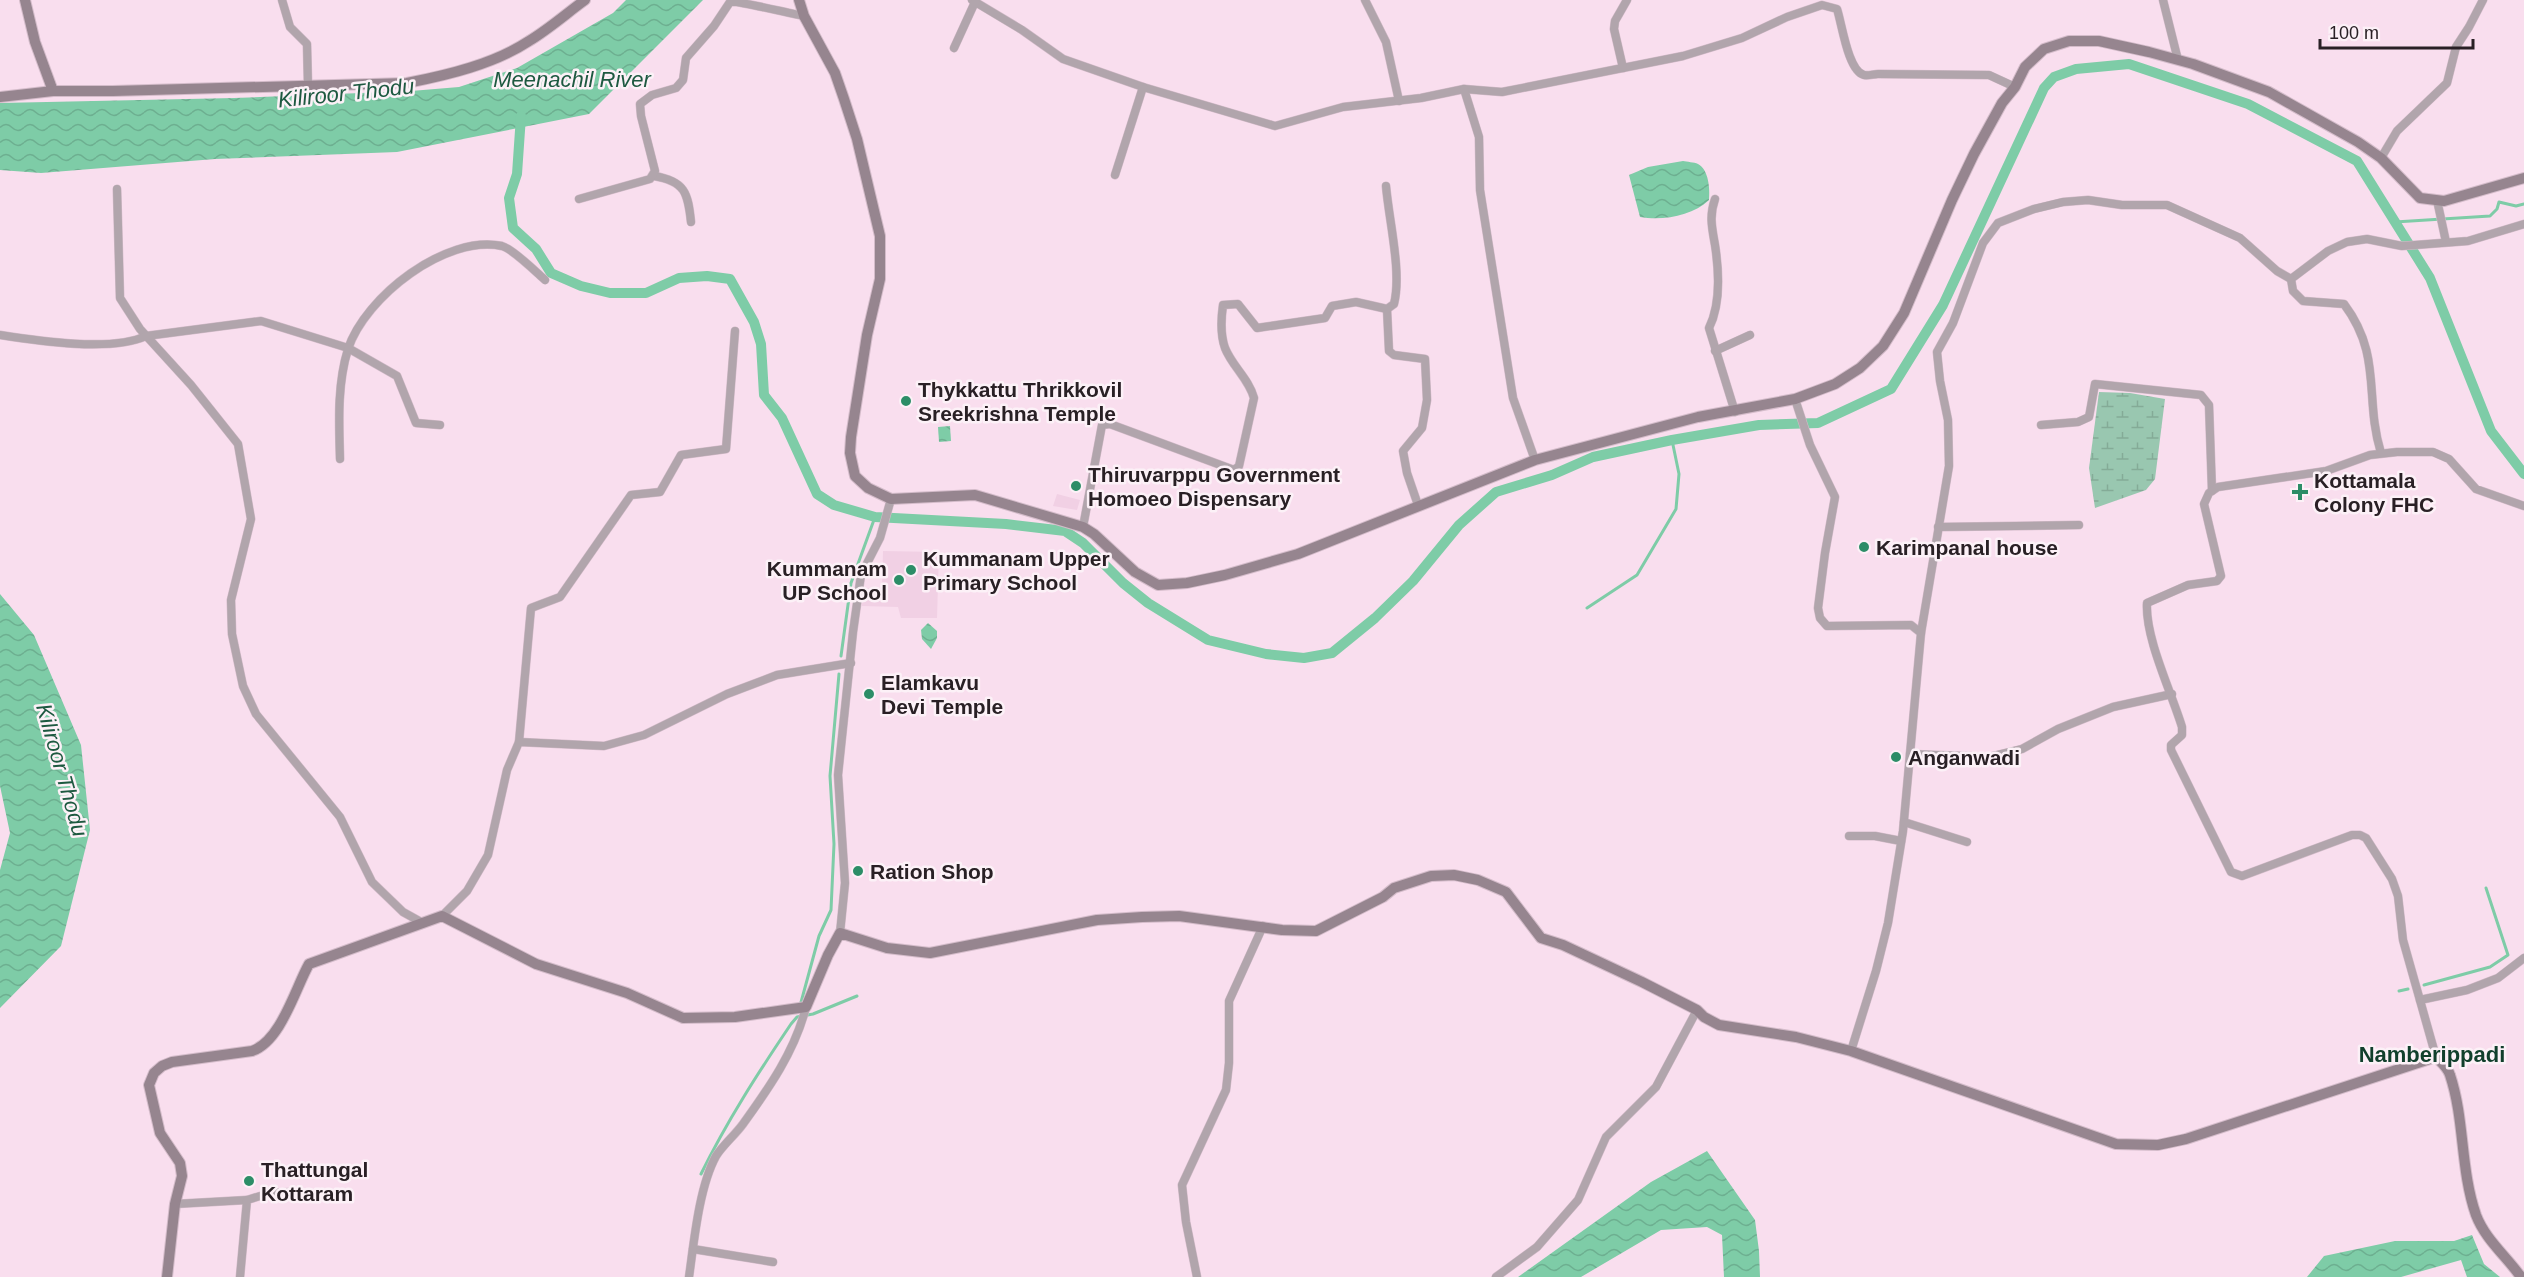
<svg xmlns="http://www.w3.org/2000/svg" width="2524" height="1277" viewBox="0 0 2524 1277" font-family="Arial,sans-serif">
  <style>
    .built { fill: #f1d0e4 }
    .wetland { fill: url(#wetland-marsh) }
    .water { fill: url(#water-waves) }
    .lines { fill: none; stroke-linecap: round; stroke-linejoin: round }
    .stream { stroke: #7ecca7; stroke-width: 3 }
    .canal { stroke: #7ecca7; stroke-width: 10 }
    .street-casing { stroke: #d4bcca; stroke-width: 9 }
    .secondary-casing { stroke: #d4bcca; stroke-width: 12 }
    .street { stroke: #b1a5ac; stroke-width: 8 }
    .secondary { stroke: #96858f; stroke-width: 10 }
    .poi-dot { fill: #2c8d67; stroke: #fcf1f7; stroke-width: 2 }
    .labels { text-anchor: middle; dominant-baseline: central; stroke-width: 5; stroke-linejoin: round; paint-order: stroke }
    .poi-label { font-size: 21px; font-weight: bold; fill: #292025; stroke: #fcf1f7; text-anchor: start }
    .water-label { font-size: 22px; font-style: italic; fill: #1d5940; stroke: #fcf1f7 }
    .neighbourhood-label { font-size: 22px; font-weight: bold; fill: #113f2c; stroke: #fcf1f7 }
  </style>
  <defs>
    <pattern id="wetland-marsh" width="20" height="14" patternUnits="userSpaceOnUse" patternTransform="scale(1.5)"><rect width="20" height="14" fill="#99c7b0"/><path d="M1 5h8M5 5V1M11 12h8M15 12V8" fill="none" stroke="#84ab97"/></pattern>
    <pattern id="water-waves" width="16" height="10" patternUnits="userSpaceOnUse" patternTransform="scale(1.5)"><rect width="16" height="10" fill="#7ecca7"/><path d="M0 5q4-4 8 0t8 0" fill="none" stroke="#6daf90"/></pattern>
  </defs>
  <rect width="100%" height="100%" fill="#f9deee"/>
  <!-- built -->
  <g class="built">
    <polygon points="1057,494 1080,500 1077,510 1053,506"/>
    <polygon points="883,551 939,552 937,618 901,618 898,607 862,606 863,588 882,589"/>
  </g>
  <!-- wetland -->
  <polygon class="wetland" points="2099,392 2130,393 2165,399 2155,479 2146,490 2095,508 2089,468"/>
  <!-- water -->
  <g class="water">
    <polygon points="626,0 703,0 589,114 397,152 215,159 41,173 0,170 0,103 234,98 411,91 459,87 517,68 613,13"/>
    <path d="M1683,161C1687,162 1694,162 1698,164C1709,170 1710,189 1709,200C1692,216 1663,221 1640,217L1629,175L1648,167Z"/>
    <polygon points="950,426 951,441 939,442 938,427"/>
    <polygon points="0,594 34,635 81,745 90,830 61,946 0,1008 0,870 10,833 0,786"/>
    <polygon points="928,623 937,631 937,638 931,649 922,639 921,630"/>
    <polygon points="1707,1151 1755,1220 1759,1251 1760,1277 1724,1277 1722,1235 1707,1227 1661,1230 1581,1277 1518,1277 1651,1182"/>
    <polygon points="2472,1235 2484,1264 2500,1277 2467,1277 2461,1260 2401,1277 2307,1277 2324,1256 2395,1241 2454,1241"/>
  </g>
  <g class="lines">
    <!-- stream -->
    <g class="stream">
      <polyline points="2395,222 2490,216 2497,209 2499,202 2516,206 2524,204"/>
      <polyline points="1587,608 1637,575 1676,509 1679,474 1672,440"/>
      <polyline points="841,656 851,583 875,517"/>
      <polyline points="2424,985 2490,967 2508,955 2486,888"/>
      <polyline points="2399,991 2408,989"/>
      <polyline points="800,1006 819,936 831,910 834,844 830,776 839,674"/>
      <path d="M701,1174C727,1121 758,1073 791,1024L797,1017L813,1014L857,996"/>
    </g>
    <!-- canal -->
    <polyline class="canal" points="521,116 517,174 509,198 513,228 536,249 551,273 581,286 610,293 646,293 679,278 707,276 730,279 754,322 761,344 764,395 782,418 817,494 834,505 875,517 1006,524 1065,531 1083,543 1123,583 1148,603 1208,640 1266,654 1304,658 1332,653 1375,618 1413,581 1459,525 1496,492 1552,475 1593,457 1672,440 1759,425 1818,423 1891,389 1943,305 2044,88 2054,77 2076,69 2129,64 2248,104 2357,161 2430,278 2491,431 2524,474"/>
    <defs>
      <g id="street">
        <polyline points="282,0 290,27 307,44 308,86"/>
        <path d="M972,0L1022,30L1063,59L1143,87L1275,126L1343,107L1421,98L1464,89L1502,92L1683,56L1742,38L1787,17L1822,5L1837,9C1842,24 1848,71 1864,75C1868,76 1874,74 1878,74L1989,75L2015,87"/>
        <polyline points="1365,0 1386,42 1399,101"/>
        <polyline points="2163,0 2178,60"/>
        <polyline points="954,48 975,2"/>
        <polyline points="1623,68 1614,29 1615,21 1627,0"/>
        <polyline points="1464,89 1479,137 1480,190 1513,398 1535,460"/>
        <polyline points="2381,158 2397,131 2447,83 2456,47 2469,27 2483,0"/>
        <polyline points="1115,175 1143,87"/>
        <path d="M654,176C685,181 688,193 691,222"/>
        <polyline points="117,189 120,298 140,329 191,385 238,444 251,519 231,600 232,634 243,686 256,714 340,817 372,882 403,912 421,922"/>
        <path d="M579,199L650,179L655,171L641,116L640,104L652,95L676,88L683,80L686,58L714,26L730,2C737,0 791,14 804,16"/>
        <path d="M1715,199C1709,216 1712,228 1715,245C1719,271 1721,304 1709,328L1735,412"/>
        <polyline points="2437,200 2446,242"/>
        <polyline points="1387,309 1389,351 1394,355 1425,359 1427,400 1422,428 1403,451 1407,473 1418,505"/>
        <path d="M0,335C38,341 112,352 146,336L261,321L348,348L397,376L416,423L440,425"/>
        <polyline points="1715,351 1750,335"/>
        <polyline points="1795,399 1810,445 1835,497 1825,553 1818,608 1820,618 1827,626 1911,625 1921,633 1903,831 1888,923 1876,971 1851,1051"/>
        <polyline points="2041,425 2078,422 2089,417 2095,384 2201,395 2209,405 2212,491"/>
        <path d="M2381,453C2364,398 2383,356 2344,304L2303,301L2293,291L2291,279L2328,251L2347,242L2367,239L2402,246L2468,241L2524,224"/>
        <path d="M340,459C339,422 337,385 348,349C365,297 446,234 502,246C513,249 536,272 545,280"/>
        <path d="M1083,527L1102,425L1110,424L1234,470L1239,466L1254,398C1249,379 1232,366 1225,348C1220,334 1221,319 1223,305L1238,304L1257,328L1325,318L1332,306L1356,302L1387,309L1394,304C1402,272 1389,221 1386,186"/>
        <polyline points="1938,527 2079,525"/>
        <polyline points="1921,633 1949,466 1948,420 1940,381 1937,352 1953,323 1983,243 1998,223 2034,209 2063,202 2088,200 2122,205 2167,205 2240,238 2277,271 2291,279"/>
        <polyline points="519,742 531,608 560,597 631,495 660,492 681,455 726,449 735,331"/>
        <polyline points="1910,754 1989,757 2022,749 2058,729 2113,707 2172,694"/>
        <polyline points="1904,822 1967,842"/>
        <polyline points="1849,836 1875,836 1901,841"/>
        <polyline points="442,916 467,891 488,855 507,770 519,742 604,746 644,735 727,694 777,675 851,663"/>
        <polyline points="840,933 845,883 838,775 853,632 861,575 880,538 891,499"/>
        <polyline points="2420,1000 2467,990 2498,978 2524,958"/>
        <path d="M2436,1057L2403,940L2398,896L2392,879L2366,838L2360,835H2352L2242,876L2231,872L2171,750V745L2182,735V727C2171,691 2145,638 2147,603L2188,585L2217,581L2221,576L2204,504L2209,493L2218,487L2326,471L2370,455L2397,452H2433L2449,459L2476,489L2524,506"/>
        <polyline points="175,1204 247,1200"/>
        <polyline points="693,1249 773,1262"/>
        <polyline points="240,1277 247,1200 270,1193 295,1192"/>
        <path d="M689,1277C694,1242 699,1187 716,1156C723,1145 735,1135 743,1124C769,1088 795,1051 806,1007"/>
        <polyline points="1197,1277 1186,1222 1182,1185 1226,1090 1229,1063 1229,1001 1263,926"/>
        <polyline points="1496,1277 1537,1247 1578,1200 1606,1137 1656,1087 1697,1010"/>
      </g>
      <g id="secondary">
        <polyline points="25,0 35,42 53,91"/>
        <polyline points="799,0 804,16 835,73 844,99 857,139 880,236 880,279 867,335 851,437 850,453 855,476 868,488 891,499 975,495 1083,527 1094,534 1135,572 1158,585 1187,583 1225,575 1298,554 1535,460 1698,417 1795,399 1835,384 1860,368 1883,346 1904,313 1952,200 1974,154 2002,103 2015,87 2025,67 2044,49 2069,41 2099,41 2149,52 2193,64 2269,92 2358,142 2381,158 2420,198 2444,201 2524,178"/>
        <path d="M0,97L53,91H113L407,83C448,75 494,64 529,41C549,29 567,13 585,0"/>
        <path d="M167,1277L175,1204L182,1176L180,1163L160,1133L149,1085L154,1073L162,1066L172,1062L252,1051C281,1041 295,989 309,964L442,916L536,964L627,993L683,1018L735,1017L806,1007L828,955L840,933L887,948L930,953L1097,920L1142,917L1179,916L1282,930L1316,931L1383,897L1394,888L1431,876L1454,875L1478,880L1506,892L1541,938L1563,945L1642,982L1697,1010L1704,1017L1719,1025L1796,1037L1851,1051L2116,1144L2158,1145L2186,1139L2436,1057C2441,1062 2448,1068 2450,1075C2465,1120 2460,1169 2476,1215C2485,1239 2506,1256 2521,1277"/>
      </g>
    </defs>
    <!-- street casing -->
    <use href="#street" class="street-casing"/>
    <!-- secondary casing -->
    <use href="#secondary" class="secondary-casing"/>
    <!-- street -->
    <use href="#street" class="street"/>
    <!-- secondary -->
    <use href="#secondary" class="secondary"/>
  </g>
  <!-- markers -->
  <g class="poi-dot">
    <circle cx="906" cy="401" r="6"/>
    <circle cx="1076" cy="486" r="6"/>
    <path d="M2297 483h6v6h6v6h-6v6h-6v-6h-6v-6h6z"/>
    <circle cx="1864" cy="547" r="6"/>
    <circle cx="911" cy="570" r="6"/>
    <circle cx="899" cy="580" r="6"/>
    <circle cx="869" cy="694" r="6"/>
    <circle cx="1896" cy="757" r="6"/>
    <circle cx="858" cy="871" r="6"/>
    <circle cx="249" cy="1181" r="6"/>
  </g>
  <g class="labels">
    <!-- poi labels -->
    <g class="poi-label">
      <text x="918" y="389">Thykkattu Thrikkovil<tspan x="918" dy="24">Sreekrishna Temple</tspan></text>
      <text x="1088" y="474">Thiruvarppu Government<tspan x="1088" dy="24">Homoeo Dispensary</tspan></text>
      <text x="2314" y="480">Kottamala<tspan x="2314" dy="24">Colony FHC</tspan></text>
      <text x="1876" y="547">Karimpanal house</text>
      <text x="923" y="558">Kummanam Upper<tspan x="923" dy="24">Primary School</tspan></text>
      <text x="887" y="568" text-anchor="end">Kummanam<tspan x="887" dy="24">UP School</tspan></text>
      <text x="881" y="682">Elamkavu<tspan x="881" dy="24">Devi Temple</tspan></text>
      <text x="1908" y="757">Anganwadi</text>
      <text x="870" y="871">Ration Shop</text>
      <text x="261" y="1169">Thattungal<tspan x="261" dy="24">Kottaram</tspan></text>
    </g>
    <!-- water labels -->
    <g class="water-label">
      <text x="572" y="79">Meenachil River</text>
      <text transform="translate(346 93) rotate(-6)">Kiliroor Thodu</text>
      <text transform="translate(62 770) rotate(74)">Kiliroor Thodu</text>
    </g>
    <!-- neighbourhood labels -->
    <g class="neighbourhood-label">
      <text x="2432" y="1054">Namberippadi</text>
    </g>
  </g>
  <!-- scale -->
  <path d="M2320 39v9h153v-9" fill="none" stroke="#292025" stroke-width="3"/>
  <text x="2329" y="39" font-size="18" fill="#292025" stroke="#fcf1f7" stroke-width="4.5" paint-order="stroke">100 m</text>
</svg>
